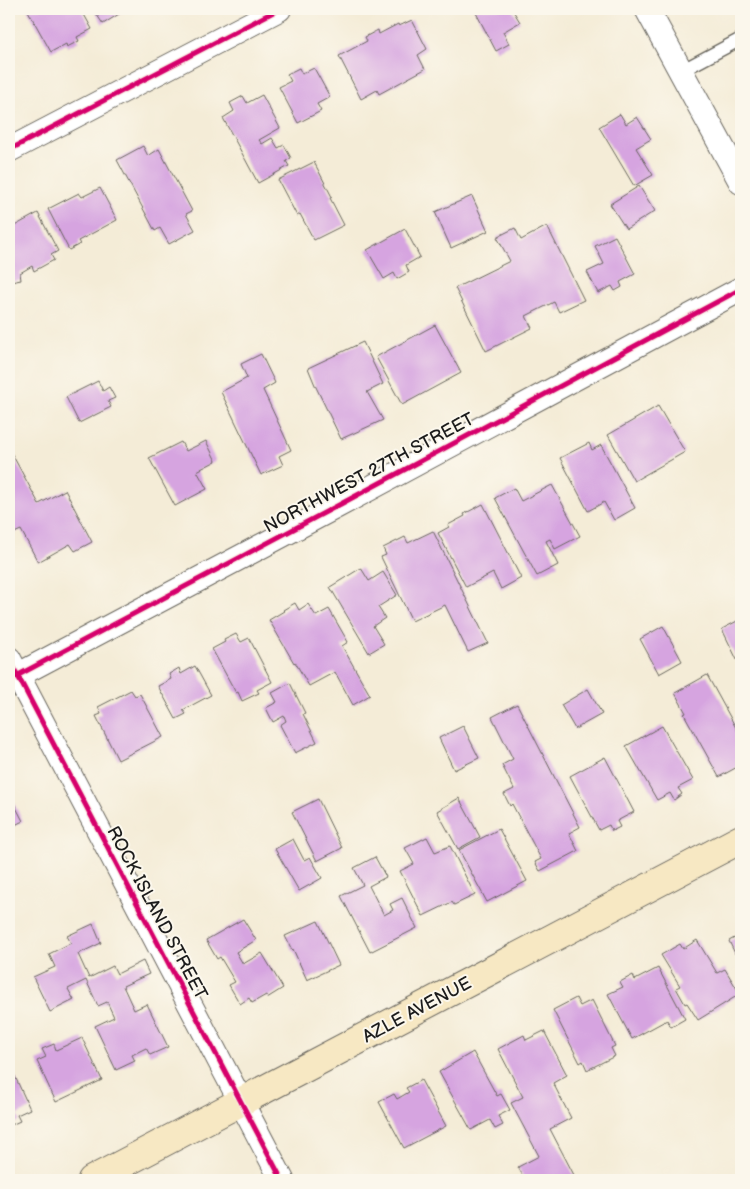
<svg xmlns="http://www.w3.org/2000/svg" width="750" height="1189" viewBox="0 0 750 1189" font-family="'Balsamiq Sans',sans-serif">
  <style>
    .building { fill: #d6a4e0 }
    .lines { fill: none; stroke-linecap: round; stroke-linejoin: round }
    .service-casing { stroke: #68655d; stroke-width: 15 }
    .minor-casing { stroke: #68655d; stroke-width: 26 }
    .secondary-casing { stroke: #68655d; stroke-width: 30 }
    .service { stroke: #fff; stroke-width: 12 }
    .minor { stroke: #fff; stroke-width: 24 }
    .secondary { stroke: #f7e8c3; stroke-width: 28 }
    .cycleway-casing { stroke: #fbf7ec; stroke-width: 8 }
    .cycleway { stroke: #d6006c; stroke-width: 5 }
    .labels { text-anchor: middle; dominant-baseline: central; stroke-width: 4; stroke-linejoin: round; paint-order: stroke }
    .street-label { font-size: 18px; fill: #1c1c1c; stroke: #fbf7ec }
  </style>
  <rect width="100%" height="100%" fill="#fbf7ec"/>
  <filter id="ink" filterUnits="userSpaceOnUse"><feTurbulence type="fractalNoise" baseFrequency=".02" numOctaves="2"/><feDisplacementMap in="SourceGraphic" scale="10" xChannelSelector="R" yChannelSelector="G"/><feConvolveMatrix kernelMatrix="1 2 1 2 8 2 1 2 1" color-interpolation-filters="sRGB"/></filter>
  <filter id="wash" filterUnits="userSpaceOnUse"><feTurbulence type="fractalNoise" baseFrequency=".0096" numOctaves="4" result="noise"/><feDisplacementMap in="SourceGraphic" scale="20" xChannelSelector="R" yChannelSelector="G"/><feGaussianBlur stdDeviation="1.12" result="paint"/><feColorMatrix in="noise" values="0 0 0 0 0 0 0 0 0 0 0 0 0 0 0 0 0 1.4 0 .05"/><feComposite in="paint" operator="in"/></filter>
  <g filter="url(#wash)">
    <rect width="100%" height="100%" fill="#f4ecd7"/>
    <g id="blocks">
      <!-- building -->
      <g class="building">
        <polygon points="27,9 81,9 92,29 77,37 79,41 67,47 66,44 51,52"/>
        <polygon points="93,9 127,9 103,24"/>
        <polygon points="474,9 512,9 520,22 503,32 509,44 496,51"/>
        <polygon points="412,20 427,49 418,55 425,69 379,94 377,90 361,99 339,56 367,41 365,37 378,30 379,34 398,24 399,26"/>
        <polygon points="299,68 302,74 314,68 330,97 317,104 321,111 298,123 279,87 291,81 287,74"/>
        <polygon points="262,95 280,128 259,140 262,144 272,138 278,148 284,145 291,158 286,161 289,166 258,183 223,118 234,111 230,103 243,96 247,103"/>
        <polygon points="620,114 626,124 637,117 651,139 636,148 653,175 634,186 599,127"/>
        <polygon points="143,146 148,156 159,149 192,211 186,214 195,230 169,244 160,228 155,231 117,160"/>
        <polygon points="314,162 332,197 330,198 344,225 314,240 300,214 297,216 278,180"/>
        <polygon points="639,186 655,211 626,229 610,204"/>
        <polygon points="100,188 117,220 78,241 80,244 69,250 48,209 79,193 82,197"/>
        <polygon points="472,196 488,231 451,248 435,212"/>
        <polygon points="38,213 58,251 51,255 54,260 34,271 32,266 20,273 21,280 11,282 9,277 9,229"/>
        <polygon points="547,226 584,300 559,312 554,302 526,316 532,328 486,351 455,288 510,261 497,237 515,228 521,240"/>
        <polygon points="405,229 420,257 406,265 409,272 397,279 394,273 384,279 367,250"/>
        <polygon points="615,236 635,274 620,282 622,287 615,291 612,286 598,293 587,272 604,264 595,246"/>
        <polygon points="435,325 461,373 402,405 376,357"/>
        <polygon points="363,342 383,384 367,392 383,420 341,439 315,385 308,368"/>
        <polygon points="261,354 275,383 263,390 291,450 279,456 283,465 261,475 221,392 247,378 241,364"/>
        <polygon points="98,381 103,391 109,387 115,398 108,401 111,407 79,423 66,397"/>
        <polygon points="658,406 685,452 634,481 608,435"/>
        <polygon points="206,441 216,461 197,471 207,489 175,506 149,458 181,442 186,451"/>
        <polygon points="589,443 592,450 601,445 635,508 614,520 604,502 588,511 560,458"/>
        <polygon points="12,454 39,504 65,490 92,542 75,551 70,544 38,562 21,530 12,534 9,528 9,517 14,514 9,504 9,456"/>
        <polygon points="552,485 580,536 555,549 550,539 546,541 558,565 537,576 495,498 514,488 521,501"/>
        <polygon points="483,504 521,578 501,589 493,573 466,587 438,533 449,527 448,525 465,516 464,514"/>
        <polygon points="433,531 488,643 468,652 445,605 412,621 381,557 386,555 383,548 405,537 408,543"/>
        <polygon points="361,568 369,581 383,572 397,595 378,607 385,618 373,626 384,644 369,653 330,587"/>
        <polygon points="295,603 299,610 308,604 316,616 329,609 348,642 342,646 370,695 353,705 335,672 309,686 295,662 294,663 269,620 284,611 283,610"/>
        <polygon points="741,619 741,668 722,629"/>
        <polygon points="663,626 682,661 659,674 640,639"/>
        <polygon points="236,634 241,642 249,638 272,682 257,690 259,693 242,701 238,692 236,693 212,649 225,642 224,640"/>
        <polygon points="195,666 211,695 183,710 186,714 176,719 158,686 171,679 169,674 179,668 181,674"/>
        <polygon points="707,675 741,737 741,765 719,777 684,714 686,713 675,693"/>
        <polygon points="290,683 305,713 303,714 317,742 295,753 280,725 286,721 284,716 273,722 266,708 277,702 272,693"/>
        <polygon points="588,689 602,714 575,729 561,705"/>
        <polygon points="131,690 135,696 140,694 163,737 118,760 96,716 101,714 98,707"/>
        <polygon points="517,704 580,827 569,833 578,851 540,871 535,862 541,859 512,804 510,806 504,794 514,789 502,765 513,759 492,717"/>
        <polygon points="463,726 479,758 454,770 439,738"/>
        <polygon points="662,726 693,780 678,788 682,794 674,800 670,793 657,800 626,746"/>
        <polygon points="605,757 634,812 617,821 620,827 612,831 609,825 599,830 570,776"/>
        <polygon points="9,794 23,821 9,828"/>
        <polygon points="459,798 480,837 458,849 437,811"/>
        <polygon points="318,799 342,848 317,861 292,812"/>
        <polygon points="499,829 527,881 487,902 459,850"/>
        <polygon points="427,837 435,852 450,846 475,895 454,905 452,902 423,916 400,871 414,864 405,848"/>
        <polygon points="293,839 304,860 310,857 322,878 299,891 275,849"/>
        <polygon points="375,857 386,877 369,886 384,915 393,910 390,904 402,898 417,928 370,952 341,896 363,885 354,868"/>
        <polygon points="243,919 256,940 236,952 243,964 262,953 283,988 267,998 266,995 252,1003 249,998 240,1004 229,985 235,982 220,957 217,959 206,940"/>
        <polygon points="318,921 339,965 307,980 293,949 292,950 285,936"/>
        <polygon points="93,924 101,943 78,954 89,978 113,966 117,974 143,961 149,974 123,986 134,1010 147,1004 168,1047 150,1055 146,1048 132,1055 135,1061 116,1070 95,1026 114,1017 107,1002 98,1006 86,980 68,989 74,1000 50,1012 33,977 55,967 49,954 71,943 67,936"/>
        <polygon points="741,926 741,966 729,941 740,935 736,929"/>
        <polygon points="697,940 717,973 725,969 740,994 698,1020 687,1003 685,1004 676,988 680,986 661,955 680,944 683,949"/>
        <polygon points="658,968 685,1019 671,1027 667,1020 632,1039 608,994 623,987 620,982 633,975 635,980"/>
        <polygon points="576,998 580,1006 592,1000 615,1046 611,1048 615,1056 587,1070 583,1061 580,1063 553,1010"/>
        <polygon points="544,1031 567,1075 553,1083 571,1118 550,1129 574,1175 566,1180 525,1180 518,1167 539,1156 511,1103 523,1097 498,1049 524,1035 526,1040"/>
        <polygon points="82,1038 102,1080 56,1102 37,1061 46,1057 42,1049 54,1044 56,1050"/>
        <polygon points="473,1052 497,1096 501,1094 510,1110 498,1116 503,1125 495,1129 490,1120 471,1130 439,1072"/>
        <polygon points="12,1070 30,1109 17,1115 20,1121 9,1126 9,1071"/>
        <polygon points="421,1080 446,1126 404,1148 379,1102 394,1094 397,1099 409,1092 406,1088"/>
      </g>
    </g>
  </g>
  <g filter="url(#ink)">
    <use href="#blocks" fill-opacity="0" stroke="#68655d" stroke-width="1"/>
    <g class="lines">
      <defs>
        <polyline id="service" points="681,71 741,39"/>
        <g id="minor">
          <polyline points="647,9 741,182"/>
          <polyline points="9,150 279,9"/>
          <polyline points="9,659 282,1180"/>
          <polyline points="9,680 337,506 741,289"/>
        </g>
        <polyline id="secondary" points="92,1180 741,839"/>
      </defs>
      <!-- service casing -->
      <use href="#service" class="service-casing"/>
      <!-- minor casing -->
      <use href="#minor" class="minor-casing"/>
      <!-- secondary casing -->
      <use href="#secondary" class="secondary-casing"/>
      <!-- service -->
      <use href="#service" class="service"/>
      <!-- minor -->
      <use href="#minor" class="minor"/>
      <!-- secondary -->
      <use href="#secondary" class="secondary"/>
      <defs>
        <g id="cycleway">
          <polyline points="9,150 279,9"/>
          <polyline points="9,659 282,1180"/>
          <polyline points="9,680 337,506 741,289"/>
        </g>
      </defs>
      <!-- cycleway casing -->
      <use href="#cycleway" class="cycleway-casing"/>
      <!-- cycleway -->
      <use href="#cycleway" class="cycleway"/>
    </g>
  </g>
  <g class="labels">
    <!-- street labels -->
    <g class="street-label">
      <text transform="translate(369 473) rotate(-28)">NORTHWEST 27TH STREET</text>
      <text transform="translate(157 913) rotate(62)">ROCK ISLAND STREET</text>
      <text transform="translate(417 1010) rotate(-28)">AZLE AVENUE</text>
    </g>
  </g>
  <!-- margin -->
  <rect width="750" height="1189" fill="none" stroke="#fbf7ec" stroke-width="30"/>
</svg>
